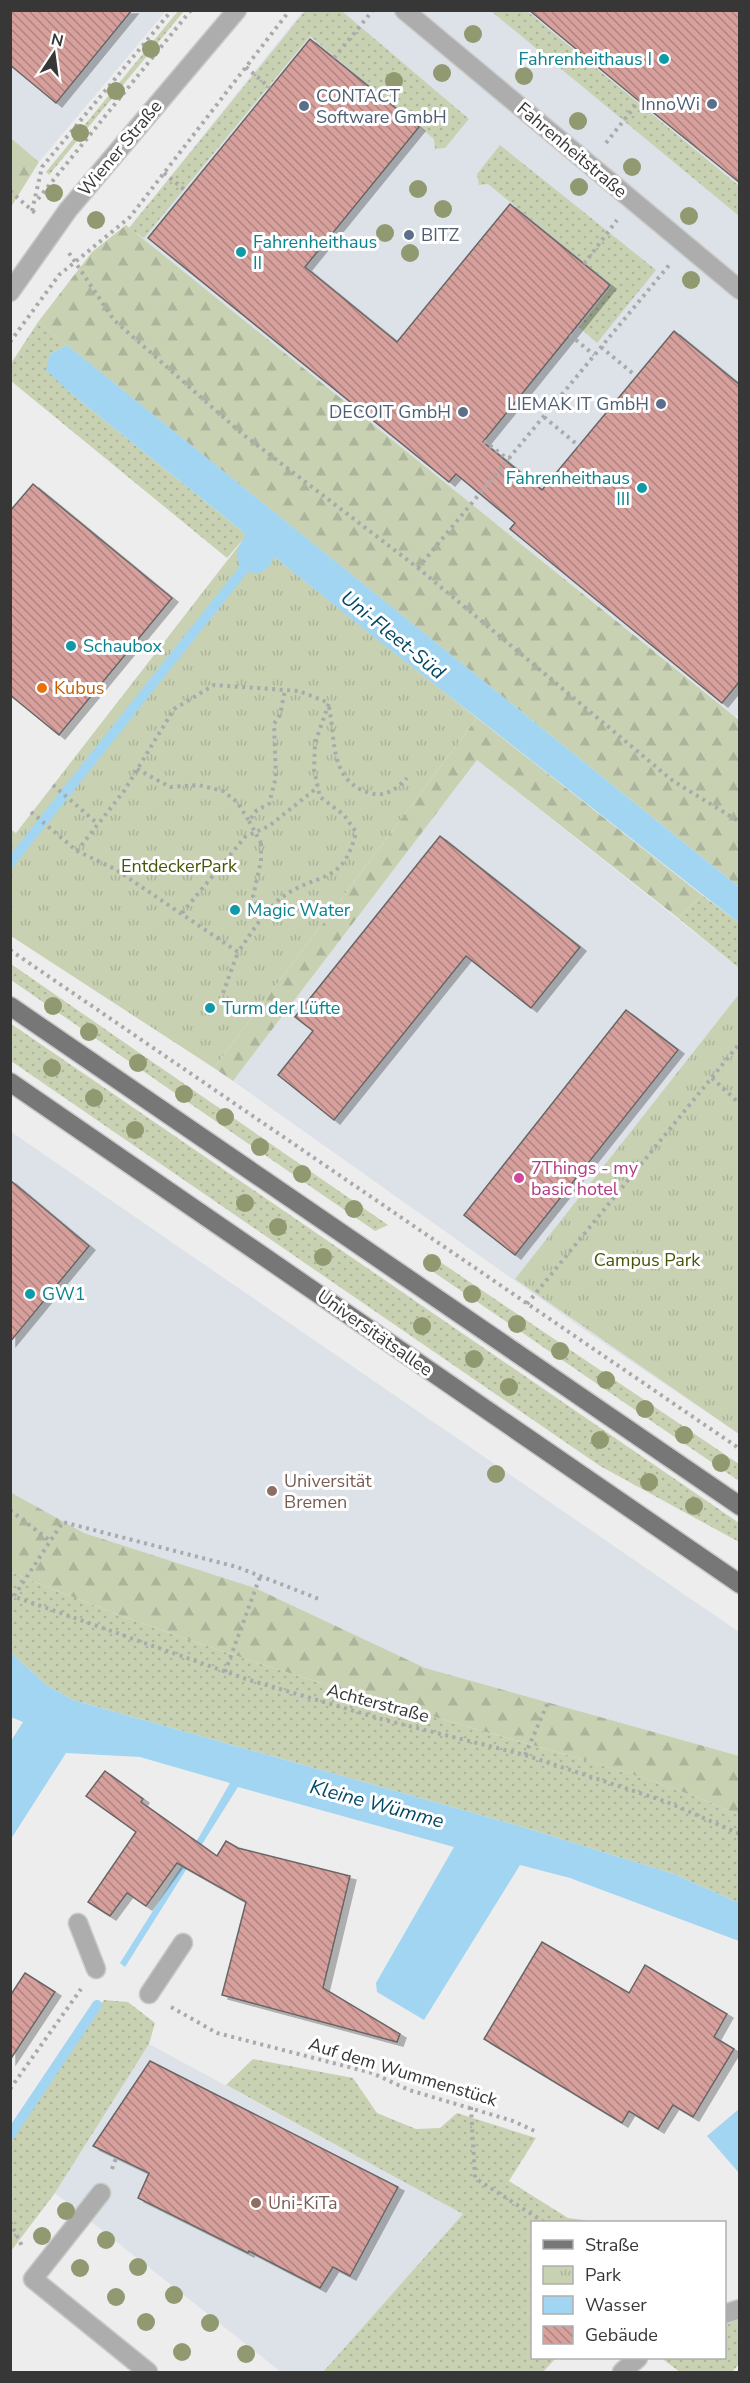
<svg xmlns="http://www.w3.org/2000/svg" width="750" height="2383" viewBox="0 0 750 2383" font-family="'Nunito Sans',sans-serif">
  <style>
    .built { fill: #dde2e9 }
    .grass { fill: url(#grass-dots) }
    .forest { fill: url(#forest-firs) }
    .park { fill: url(#park-tufts) }
    .water { fill: #a2d5f2 }
    .lines { fill: none; stroke-linecap: round; stroke-linejoin: round }
    .stream { stroke: #a2d5f2; stroke-width: 10 }
    .canal { stroke: #a2d5f2; stroke-width: 36 }
    .building { fill: url(#building-back-hatch); stroke: #686666; stroke-width: 1.5; filter: url(#shadow) }
    .minor-casing { stroke: #c9c9c9; stroke-width: 21 }
    .major-casing { stroke: #c9c9c9; stroke-width: 21 }
    .path { stroke: #aaaaab; stroke-width: 4; stroke-dasharray: 3 4.5; stroke-linecap: butt }
    .minor { stroke: #adadad; stroke-width: 18 }
    .major { stroke: #787777; stroke-width: 18 }
    .path-bridge { stroke: #aaaaab; stroke-width: 4; stroke-dasharray: 3 4.5; stroke-linecap: butt }
    .tree { fill: #919970 }
    .culture-dot { fill: #0f9aa8; stroke: #fff; stroke-width: 2 }
    .service-dot { fill: #5c6f8a; stroke: #fff; stroke-width: 2 }
    .food-dot { fill: #e8710a; stroke: #fff; stroke-width: 2 }
    .hotel-dot { fill: #d1479c; stroke: #fff; stroke-width: 2 }
    .education-dot { fill: #8d6e63; stroke: #fff; stroke-width: 2 }
    .labels { text-anchor: middle; dominant-baseline: central; stroke-width: 6; stroke-linejoin: round; paint-order: stroke }
    .culture-label { font-size: 18px; fill: #0d838f; stroke: #fff; text-anchor: start }
    .service-label { font-size: 18px; fill: #4e5e75; stroke: #fff; text-anchor: end }
    .street-label { font-size: 18px; fill: #373737; stroke: #fff }
    .food-label { font-size: 18px; fill: #c56008; stroke: #fff; text-anchor: start }
    .park-label { font-size: 18px; fill: #465508; stroke: #fff }
    .hotel-label { font-size: 18px; fill: #b23c85; stroke: #fff; text-anchor: start }
    .education-label { font-size: 18px; fill: #785e54; stroke: #fff; text-anchor: start }
    .water-label { font-size: 20px; font-style: italic; fill: #034965; stroke: #fff }
  </style>
  <defs>
    <pattern id="grass-dots" width="8" height="8" patternUnits="userSpaceOnUse" patternTransform="scale(1.5)"><rect width="8" height="8" fill="#c8d2b3"/><path d="M2 2h.1M6 6h.1" fill="none" stroke="#acb59b" stroke-width="1.8" stroke-linecap="round"/></pattern>
    <pattern id="forest-firs" width="22" height="20" patternUnits="userSpaceOnUse" patternTransform="scale(1.5)"><rect width="22" height="20" fill="#c8d2b3"/><path d="M5 1l3.5 6h-7zM16 11l3.5 6h-7z" fill="#acb59b"/></pattern>
    <pattern id="park-tufts" width="24" height="20" patternUnits="userSpaceOnUse" patternTransform="scale(1.5)"><rect width="24" height="20" fill="#c8d2b3"/><path d="M3 7l-1-3M5 7V3M7 7l1-3M15 17l-1-3M17 17v-4M19 17l1-3" fill="none" stroke="#acb59b"/></pattern>
    <pattern id="building-back-hatch" width="6" height="6" patternUnits="userSpaceOnUse" patternTransform="scale(1.5)"><rect width="6" height="6" fill="#d7a09c"/><path d="M-1 5l2 2M0 0l6 6M5-1l2 2" fill="none" stroke="#af8380"/></pattern>
    <filter id="shadow"><feDropShadow dx="6" dy="4" stdDeviation="0" flood-color="#0004"/></filter>
  </defs>
  <rect width="100%" height="100%" fill="#ededee"/>
  <!-- built -->
  <g class="built">
    <polygon points="10,11 166,11 39,162 11,138"/>
    <polygon points="303,11 739,11 739,713 736,717 129,228"/>
    <polygon points="477,760 739,968 739,1434 583,1329 233,1081"/>
    <polygon points="10,1131 739,1632 739,1815 709,1801 11,1572"/>
    <polygon points="149,2044 464,2214 323,2372 281,2372 55,2193"/>
  </g>
  <!-- grass -->
  <g class="grass">
    <polygon points="178,11 184,11 49,175 46,172"/>
    <polygon points="305,11 343,12 469,119 445,148 435,149 434,139 310,36 144,238 129,228"/>
    <polygon points="491,11 527,11 739,186 739,216"/>
    <polygon points="500,145 656,270 597,343 579,327 612,285 488,184 479,185 477,174"/>
    <polygon points="38,322 67,345 50,354 68,391 247,535 227,558 11,381 10,365"/>
    <polygon points="702,895 739,923 739,968 678,918"/>
    <polygon points="10,964 11,964 388,1225 375,1231 11,980"/>
    <polygon points="10,1023 739,1523 739,1542 600,1466 11,1061"/>
    <polygon points="427,1253 739,1464 739,1481 432,1271"/>
    <path d="M11,1572C160,1635 316,1683 472,1728C562,1754 654,1776 739,1815V1903L674,1874L516,1825L73,1700L48,1686L11,1653Z"/>
    <polygon points="104,2000 128,2002 155,2023 149,2044 55,2193 11,2251 11,2141"/>
    <polygon points="253,2059 353,2078 377,2113 416,2129 440,2128 457,2113 536,2138 509,2181 568,2218 599,2222 532,2222 532,2358 556,2358 543,2372 323,2372 463,2214 226,2085"/>
    <polygon points="739,2320 739,2364 732,2372 680,2372 661,2358 724,2358 725,2325"/>
  </g>
  <!-- forest -->
  <g class="forest">
    <polygon points="11,138 39,162 11,207"/>
    <polygon points="126,225 739,720 739,887 38,322 92,252"/>
    <polygon points="477,718 702,895 678,918 477,760 233,1081 214,1068"/>
    <path d="M10,1492L84,1533L255,1588L425,1668L739,1756V1815C654,1776 562,1754 472,1728C316,1683 160,1635 11,1572Z"/>
  </g>
  <!-- park -->
  <g class="park">
    <polygon points="247,535 477,718 214,1068 11,936 10,829 16,833"/>
    <polygon points="739,994 739,1434 515,1279"/>
  </g>
  <!-- water -->
  <g class="water">
    <polygon points="67,345 739,887 739,923 369,633 68,391 46,370 50,354"/>
    <polygon points="11,1653 48,1686 73,1700 516,1825 674,1874 739,1903 739,1941 570,1878 520,1865 424,2020 377,1992 376,1983 454,1847 238,1787 125,1967 120,1963 195,1844 230,1783 140,1757 66,1753 11,1839 11,1741 23,1722 11,1717"/>
    <polygon points="739,2109 739,2173 707,2136"/>
  </g>
  <g class="lines">
    <!-- stream -->
    <g class="stream">
      <polyline points="10,863 255,555"/>
      <polyline points="10,2135 97,2005"/>
    </g>
    <!-- canal -->
    <polyline class="canal" points="255,555 266,533"/>
  </g>
  <!-- building -->
  <g class="building">
    <polygon points="10,10 132,10 56,103 10,65"/>
    <polygon points="529,10 740,10 740,183 639,101"/>
    <polygon points="310,39 419,127 305,267 397,342 510,204 610,285 483,442 542,490 674,331 740,385 740,681 722,703 510,529 515,523 456,474 449,482 148,238"/>
    <polygon points="33,484 172,598 59,735 10,695 10,511"/>
    <polygon points="440,836 580,947 531,1008 466,956 334,1120 278,1075 313,1031 295,1017"/>
    <polygon points="626,1010 678,1050 515,1255 464,1215"/>
    <polygon points="10,1180 89,1246 10,1342"/>
    <polygon points="105,1771 143,1799 141,1802 217,1856 226,1841 238,1848 350,1876 323,1988 400,2034 397,2042 222,1995 246,1902 177,1863 146,1906 127,1893 110,1916 88,1902 136,1832 86,1796"/>
    <polygon points="542,1942 629,1993 645,1965 727,2014 714,2037 734,2049 693,2117 673,2105 658,2129 629,2111 622,2123 484,2039"/>
    <polygon points="25,1973 55,1992 10,2060 10,1996"/>
    <polygon points="150,2061 398,2187 350,2276 333,2267 320,2288 249,2251 248,2253 138,2198 149,2173 93,2146"/>
  </g>
  <g class="lines">
    <defs>
      <g id="minor">
        <polyline points="404,10 740,290"/>
        <polyline points="10,292 68,210 237,10"/>
        <polyline points="78,1923 96,1969"/>
        <polyline points="149,1994 183,1943"/>
        <polyline points="101,2193 33,2279 148,2372"/>
        <polyline points="724,2314 740,2309"/>
        <polyline points="622,2372 638,2358"/>
      </g>
      <g id="major">
        <polyline points="10,1006 740,1506"/>
        <polyline points="10,1082 740,1584"/>
      </g>
    </defs>
    <!-- minor casing -->
    <use href="#minor" class="minor-casing"/>
    <!-- major casing -->
    <use href="#major" class="major-casing"/>
    <!-- path -->
    <g class="path">
      <polyline points="334,58 373,10"/>
      <polyline points="246,67 270,88"/>
      <polyline points="606,143 639,101"/>
      <polyline points="164,173 186,191"/>
      <polyline points="10,191 35,213"/>
      <polyline points="38,199 191,10"/>
      <polyline points="32,211 42,167 172,10"/>
      <polyline points="69,253 114,320 240,432 418,568 673,781 740,822"/>
      <polyline points="584,264 617,220"/>
      <polyline points="570,335 594,355"/>
      <polyline points="10,342 59,275 130,217 290,10"/>
      <polyline points="601,347 636,376"/>
      <polyline points="544,417 579,446"/>
      <polyline points="484,441 509,460"/>
      <polyline points="418,568 670,264"/>
      <path d="M329,707C336,741 329,781 370,793C385,798 398,788 407,778"/>
      <polyline points="137,769 170,787 198,785 223,791 237,802 249,821 257,810 269,804 276,777 274,724 280,715 285,690"/>
      <polyline points="53,785 98,824"/>
      <path d="M31,812L77,851L124,791L174,709L214,685L299,691L329,703L315,743L314,770L320,797L344,815L356,832C343,887 317,871 281,898C264,911 251,934 238,952L115,869L77,851"/>
      <polyline points="261,843 261,861 253,896 264,917"/>
      <polyline points="182,913 245,837 269,826 318,787"/>
      <polyline points="10,950 740,1449"/>
      <polyline points="223,993 238,952"/>
      <polyline points="712,1078 740,1104"/>
      <polyline points="527,1304 740,1043"/>
      <polyline points="10,1510 49,1540"/>
      <polyline points="10,1595 246,1679 385,1720 525,1755 667,1802 740,1834"/>
      <polyline points="14,1596 63,1522 237,1567 319,1599"/>
      <polyline points="225,1672 261,1574"/>
      <polyline points="525,1755 549,1700"/>
      <polyline points="171,2007 217,2033 372,2073 409,2090 513,2121 537,2132"/>
      <polyline points="10,2089 81,1989"/>
      <polyline points="471,2107 475,2178 544,2222"/>
      <polyline points="112,2169 116,2158"/>
      <polyline points="10,2222 23,2248"/>
    </g>
    <!-- minor -->
    <use href="#minor" class="minor"/>
    <!-- major -->
    <use href="#major" class="major"/>
    <!-- path-bridge -->
    <polyline class="path-bridge" points="249,821 261,843"/>
  </g>
  <!-- trees -->
  <g class="tree">
    <circle cx="473" cy="34" r="9"/>
    <circle cx="151" cy="49" r="9"/>
    <circle cx="442" cy="73" r="9"/>
    <circle cx="524" cy="76" r="9"/>
    <circle cx="394" cy="81" r="9"/>
    <circle cx="116" cy="91" r="9"/>
    <circle cx="578" cy="121" r="9"/>
    <circle cx="80" cy="133" r="9"/>
    <circle cx="632" cy="167" r="9"/>
    <circle cx="579" cy="187" r="9"/>
    <circle cx="418" cy="189" r="9"/>
    <circle cx="54" cy="193" r="9"/>
    <circle cx="443" cy="209" r="9"/>
    <circle cx="689" cy="216" r="9"/>
    <circle cx="96" cy="220" r="9"/>
    <circle cx="385" cy="233" r="9"/>
    <circle cx="410" cy="253" r="9"/>
    <circle cx="691" cy="280" r="9"/>
    <circle cx="53" cy="1006" r="9"/>
    <circle cx="89" cy="1032" r="9"/>
    <circle cx="138" cy="1063" r="9"/>
    <circle cx="52" cy="1068" r="9"/>
    <circle cx="184" cy="1094" r="9"/>
    <circle cx="94" cy="1098" r="9"/>
    <circle cx="225" cy="1117" r="9"/>
    <circle cx="135" cy="1130" r="9"/>
    <circle cx="260" cy="1147" r="9"/>
    <circle cx="302" cy="1174" r="9"/>
    <circle cx="245" cy="1203" r="9"/>
    <circle cx="354" cy="1209" r="9"/>
    <circle cx="278" cy="1227" r="9"/>
    <circle cx="323" cy="1257" r="9"/>
    <circle cx="432" cy="1263" r="9"/>
    <circle cx="472" cy="1294" r="9"/>
    <circle cx="517" cy="1324" r="9"/>
    <circle cx="422" cy="1326" r="9"/>
    <circle cx="560" cy="1351" r="9"/>
    <circle cx="474" cy="1359" r="9"/>
    <circle cx="606" cy="1380" r="9"/>
    <circle cx="509" cy="1387" r="9"/>
    <circle cx="645" cy="1409" r="9"/>
    <circle cx="684" cy="1435" r="9"/>
    <circle cx="600" cy="1440" r="9"/>
    <circle cx="721" cy="1463" r="9"/>
    <circle cx="496" cy="1474" r="9"/>
    <circle cx="649" cy="1482" r="9"/>
    <circle cx="694" cy="1506" r="9"/>
    <circle cx="66" cy="2211" r="9"/>
    <circle cx="42" cy="2236" r="9"/>
    <circle cx="106" cy="2240" r="9"/>
    <circle cx="138" cy="2267" r="9"/>
    <circle cx="80" cy="2268" r="9"/>
    <circle cx="174" cy="2295" r="9"/>
    <circle cx="116" cy="2297" r="9"/>
    <circle cx="146" cy="2322" r="9"/>
    <circle cx="210" cy="2323" r="9"/>
    <circle cx="182" cy="2352" r="9"/>
    <circle cx="246" cy="2354" r="9"/>
  </g>
  <!-- markers -->
  <g class="culture-dot">
    <circle cx="664" cy="59" r="6"/>
    <circle cx="241" cy="252" r="6"/>
    <circle cx="642" cy="488" r="6"/>
    <circle cx="71" cy="646" r="6"/>
    <circle cx="235" cy="910" r="6"/>
    <circle cx="210" cy="1008" r="6"/>
    <circle cx="30" cy="1294" r="6"/>
  </g>
  <g class="service-dot">
    <circle cx="712" cy="104" r="6"/>
    <circle cx="304" cy="106" r="6"/>
    <circle cx="409" cy="235" r="6"/>
    <circle cx="661" cy="404" r="6"/>
    <circle cx="463" cy="412" r="6"/>
  </g>
  <circle class="food-dot" cx="42" cy="688" r="6"/>
  <circle class="hotel-dot" cx="519" cy="1178" r="6"/>
  <g class="education-dot">
    <circle cx="272" cy="1491" r="6"/>
    <circle cx="256" cy="2203" r="6"/>
  </g>
  <g class="labels">
    <!-- culture labels -->
    <g class="culture-label">
      <text x="652" y="59" text-anchor="end">Fahrenheithaus I</text>
      <text x="253" y="242">Fahrenheithaus<tspan x="253" dy="21">II</tspan></text>
      <text x="630" y="478" text-anchor="end">Fahrenheithaus<tspan x="630" dy="21">III</tspan></text>
      <text x="83" y="646">Schaubox</text>
      <text x="247" y="910">Magic Water</text>
      <text x="222" y="1008">Turm der Lüfte</text>
      <text x="42" y="1294">GW1</text>
    </g>
    <!-- service labels -->
    <g class="service-label">
      <text x="316" y="96" text-anchor="start">CONTACT<tspan x="316" dy="21">Software GmbH</tspan></text>
      <text x="700" y="104">InnoWi</text>
      <text x="421" y="235" text-anchor="start">BITZ</text>
      <text x="649" y="404">LIEMAK IT GmbH</text>
      <text x="451" y="412">DECOIT GmbH</text>
    </g>
    <!-- street labels -->
    <g class="street-label">
      <text transform="translate(120 148) rotate(-50)">Wiener Straße</text>
      <text transform="translate(572 150) rotate(40)">Fahrenheitstraße</text>
      <text transform="translate(375 1333) rotate(35)">Universitätsallee</text>
      <text transform="translate(378 1703) rotate(15)">Achterstraße</text>
      <text transform="translate(403 2072) rotate(17)">Auf dem Wummenstück</text>
    </g>
    <!-- food labels -->
    <g class="food-label">
      <text x="54" y="688">Kubus</text>
    </g>
    <!-- park labels -->
    <g class="park-label">
      <text x="179" y="866">EntdeckerPark</text>
      <text x="647" y="1260">Campus Park</text>
    </g>
    <!-- hotel labels -->
    <g class="hotel-label">
      <text x="531" y="1168">7Things - my<tspan x="531" dy="21">basic hotel</tspan></text>
    </g>
    <!-- education labels -->
    <g class="education-label">
      <text x="284" y="1481">Universität<tspan x="284" dy="21">Bremen</tspan></text>
      <text x="268" y="2203">Uni-KiTa</text>
    </g>
    <!-- water labels -->
    <g class="water-label">
      <text transform="translate(393 635) rotate(39)">Uni-Fleet-Süd</text>
      <text transform="translate(377 1804) rotate(15)">Kleine Wümme</text>
    </g>
  </g>
  <!-- border -->
  <rect width="750" height="2383" fill="none" stroke="#373737" stroke-width="24"/>
  <!-- legend -->
  <rect x="531" y="2221" width="195" height="138" fill="#ffffff" stroke="#afafaf" stroke-width="1.5"/>
  <rect x="543" y="2240" width="30" height="9" fill="#787777" stroke="#afafaf" stroke-width="1.5"/>
  <text x="585" y="2251" font-size="18" fill="#373737">Straße</text>
  <rect x="543" y="2266" width="30" height="18" fill="url(#park-tufts)" stroke="#afafaf" stroke-width="1.5"/>
  <text x="585" y="2281" font-size="18" fill="#373737">Park</text>
  <rect x="543" y="2296" width="30" height="18" fill="#a2d5f2" stroke="#afafaf" stroke-width="1.5"/>
  <text x="585" y="2311" font-size="18" fill="#373737">Wasser</text>
  <rect x="543" y="2326" width="30" height="18" fill="url(#building-back-hatch)" stroke="#afafaf" stroke-width="1.5"/>
  <text x="585" y="2341" font-size="18" fill="#373737">Gebäude</text>
  <!-- north arrow -->
  <g transform="translate(54 54) rotate(13)" stroke="#ffffff" stroke-width="4.5" paint-order="stroke">
  <path d="M0-4.5L10 22L0 15L-10 22Z" fill="#373737"/>
  <text y="-9" font-size="16" font-weight="bold" text-anchor="middle" fill="#373737">N</text>
  </g>
</svg>
